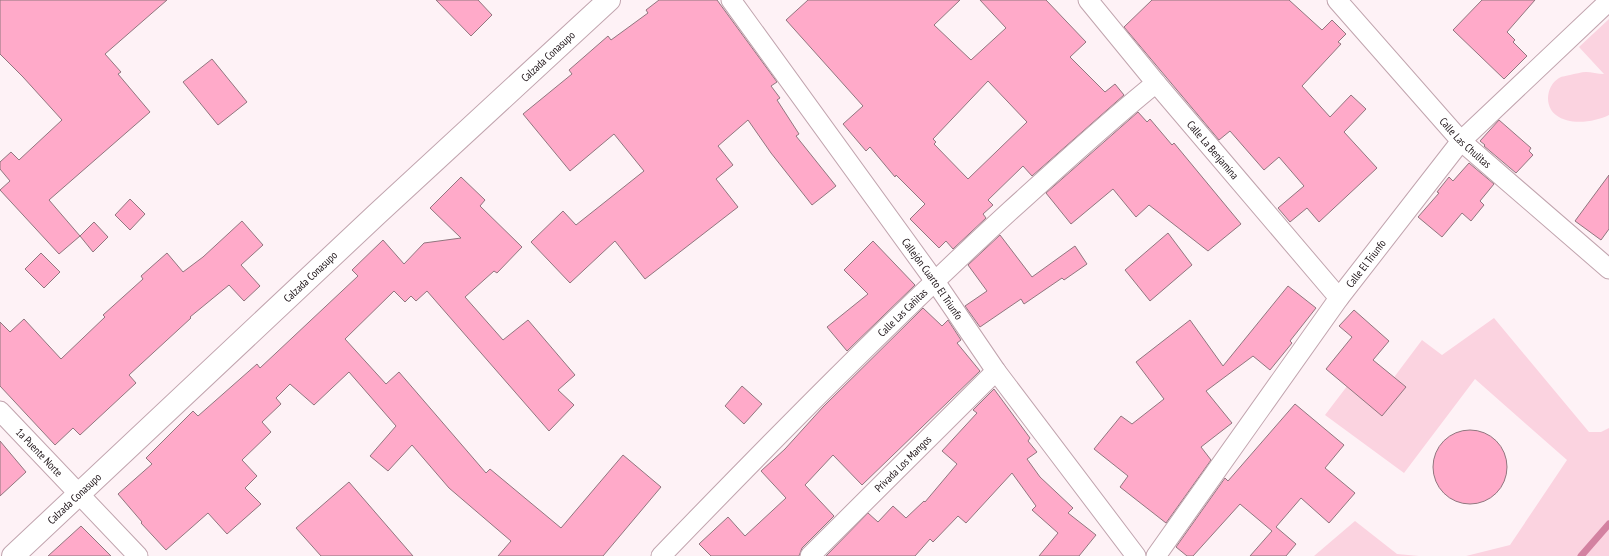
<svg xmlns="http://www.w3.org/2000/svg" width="1609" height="556" viewBox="0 0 1609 556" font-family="'PT Sans Narrow',sans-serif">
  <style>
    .green { fill: #fbd3e0 }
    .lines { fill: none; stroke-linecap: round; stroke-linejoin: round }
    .stream { stroke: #d382a1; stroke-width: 7 }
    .building { fill: #ffaac9; stroke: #91767f; fill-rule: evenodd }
    .minor-casing { stroke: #c1a4ae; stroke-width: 21 }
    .tertiary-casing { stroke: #c1a4ae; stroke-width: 24 }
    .minor { stroke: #fff; stroke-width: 19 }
    .tertiary { stroke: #fff; stroke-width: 22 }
    .labels { text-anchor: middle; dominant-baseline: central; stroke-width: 3; stroke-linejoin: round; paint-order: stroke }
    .street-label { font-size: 11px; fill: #1d1317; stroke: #fef2f6 }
  </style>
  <rect width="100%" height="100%" fill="#fef2f6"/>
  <!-- green -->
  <g class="green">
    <path d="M1609,19V115C1595,122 1570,126 1556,115C1544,106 1546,86 1559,78C1562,76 1567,76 1570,75C1575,74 1581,72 1586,72C1591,72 1598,74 1604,74L1579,47Z"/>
    <polygon points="1494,318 1589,432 1601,432 1609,428 1609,556 1466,556 1510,545 1567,460 1475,379 1404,473 1325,415 1351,381 1377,400 1422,340 1442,355"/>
    <polygon points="1355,521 1397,554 1419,556 1314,556"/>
  </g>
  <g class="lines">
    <!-- stream -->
    <polyline class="stream" points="1581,556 1609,524"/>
  </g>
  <!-- building -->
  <g class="building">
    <polygon points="0,0 167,0 105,54 121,72 118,74 150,112 49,200 80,236 59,254 0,190 10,181 0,169 0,162 11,152 19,160 62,120 23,77 0,54"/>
    <polygon points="436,0 478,0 492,15 471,36"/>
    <polygon points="659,0 717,0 777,82 771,86 780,98 777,100 799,134 796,136 836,186 812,205 771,153 748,120 718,146 733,165 716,179 738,207 645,279 615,241 570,283 531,242 563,211 576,225 644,171 614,134 570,171 523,114 572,74 569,70 608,36 611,40 648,13 646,10"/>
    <path d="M808,0H960L934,25L971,60L1006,28L980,0H1046L1086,42L1070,57L1105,92L1115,84L1124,95L1032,176L1023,166L988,200L993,205L983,214L986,218L953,249L946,241L939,248L910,219L925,204L896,175L895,177L870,147L866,151L843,124L863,106L786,20ZM988,81L1027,122L968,179L934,144L936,142L933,139Z"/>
    <polygon points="1152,0 1289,0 1322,30 1332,20 1346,34 1338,42 1341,44 1302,86 1330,117 1351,95 1366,109 1344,132 1377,168 1319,222 1307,208 1290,222 1278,208 1304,186 1279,157 1264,170 1230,131 1219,140 1124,27"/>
    <polygon points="1482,0 1535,0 1507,32 1515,40 1513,42 1527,56 1504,79 1453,30"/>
    <polygon points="212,59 247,102 218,125 183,82"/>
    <polygon points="1138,112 1147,122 1150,119 1172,145 1174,143 1241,224 1208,251 1149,205 1136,217 1113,189 1071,224 1046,193"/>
    <polygon points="1499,120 1531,148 1529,151 1533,155 1516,173 1484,146 1485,145 1480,141"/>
    <polygon points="1469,163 1494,184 1480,201 1484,205 1471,221 1462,213 1442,237 1418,217 1439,193 1437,192 1449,177 1453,181"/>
    <polygon points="1609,175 1609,229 1601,240 1575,221"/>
    <polygon points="461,177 485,200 480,206 522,247 497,273 494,271 465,297 503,340 528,320 575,375 558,390 574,405 549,431 427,291 416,301 411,296 405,302 394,291 345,339 386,384 399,372 486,473 490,469 561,528 623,455 661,487 603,556 498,556 511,541 449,488 412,445 388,471 370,456 396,426 349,372 314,405 290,384 276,398 281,404 262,422 271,432 242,460 257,476 245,488 261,504 227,534 208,513 166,550 141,523 142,522 118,494 152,464 146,458 193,411 198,416 257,364 260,368 358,276 352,270 383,240 404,264 424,243 461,238 430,208"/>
    <polygon points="130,199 145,214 130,230 115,215"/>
    <polygon points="242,221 263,245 241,265 260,286 244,301 229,285 190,317 191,318 129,375 136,383 80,435 73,428 55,445 0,386 0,322 10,332 24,319 61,359 105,317 103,315 143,279 141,276 167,253 183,272 203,257"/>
    <polygon points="94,222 108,237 93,252 80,236"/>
    <polygon points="1168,233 1192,265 1150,301 1125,270"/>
    <polygon points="1000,235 1032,277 1075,246 1087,264 1064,280 1062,278 1024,304 1021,299 980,327 965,306 987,291 968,265"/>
    <polygon points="873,241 915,285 847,351 827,327 868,294 844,270"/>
    <polygon points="41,253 60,272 44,288 25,269"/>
    <polygon points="1288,286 1316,308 1290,341 1292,343 1270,370 1253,356 1206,391 1232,423 1201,447 1211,460 1166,523 1120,487 1128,476 1094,449 1121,416 1132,424 1164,399 1136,362 1190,320 1223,366"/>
    <polygon points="923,308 942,326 948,320 961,340 957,343 980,371 862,485 833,455 805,485 834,516 802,548 799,556 711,556 699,544 728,517 745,536 786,498 761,471 785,449 823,407"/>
    <polygon points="1354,310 1389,341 1373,360 1406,387 1382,416 1326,369 1352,337 1339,326"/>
    <polygon points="742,386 762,404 744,424 725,406"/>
    <polygon points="994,389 1030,438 1028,441 1037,452 1027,459 1040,477 1073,508 1068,513 1096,535 1079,556 1039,556 1058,533 1032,510 1036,506 1012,473 966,523 958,516 933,542 930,539 915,556 826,556 868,513 878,522 893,506 906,518 924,501 925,502 957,464 942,451 977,413 973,410"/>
    <polygon points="1295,404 1344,445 1325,468 1355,493 1329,523 1301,498 1276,527 1296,544 1286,556 1250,556 1272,531 1240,504 1193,556 1187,556 1176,547 1225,478 1228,481"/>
    <circle cx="1470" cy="467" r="37"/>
    <polygon points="0,441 26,472 0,496"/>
    <polygon points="349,482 413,556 321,556 296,528"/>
    <polygon points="81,526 111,556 48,556"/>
  </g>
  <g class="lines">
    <defs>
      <g id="minor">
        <path id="s1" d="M731,0L934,280L996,371L1136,556"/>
        <path id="s2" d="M1088,0L1156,83L1339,298"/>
        <path id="s3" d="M1337,0L1461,141L1609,269"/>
        <path id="s4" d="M0,411L138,556"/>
        <path id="s5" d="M661,556C775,438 890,321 1011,210C1059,167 1106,123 1156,83"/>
        <path id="s6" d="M810,556L996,371"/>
        <path id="s7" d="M1156,556L1339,298L1461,141L1609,1"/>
      </g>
      <g id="tertiary">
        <path id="s8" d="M13,556L377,214L609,0"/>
      </g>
    </defs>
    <!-- minor casing -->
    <use href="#minor" class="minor-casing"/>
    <!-- tertiary casing -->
    <use href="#tertiary" class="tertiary-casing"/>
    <!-- minor -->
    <use href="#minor" class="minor"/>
    <!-- tertiary -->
    <use href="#tertiary" class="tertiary"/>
  </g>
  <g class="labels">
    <!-- street labels -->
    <g class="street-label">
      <text stroke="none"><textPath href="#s8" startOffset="732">Calzada Conasupo</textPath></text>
      <text stroke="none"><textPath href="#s3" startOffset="192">Calle Las Chulitas</textPath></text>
      <text stroke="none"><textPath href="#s2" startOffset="195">Calle La Benjamina</textPath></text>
      <text stroke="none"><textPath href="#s7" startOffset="360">Calle El Triunfo</textPath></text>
      <text stroke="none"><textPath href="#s8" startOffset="408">Calzada Conasupo</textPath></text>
      <text stroke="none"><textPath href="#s1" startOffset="344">Callejón Cuarto El Triunfo</textPath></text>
      <text stroke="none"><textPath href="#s5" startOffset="343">Calle Las Cañitas</textPath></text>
      <text stroke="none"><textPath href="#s4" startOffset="57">1a Puente Norte</textPath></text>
      <text stroke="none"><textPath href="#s6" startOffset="131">Privada Los Mangos</textPath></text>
      <text stroke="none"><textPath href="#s8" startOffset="84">Calzada Conasupo</textPath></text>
    </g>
  </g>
</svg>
